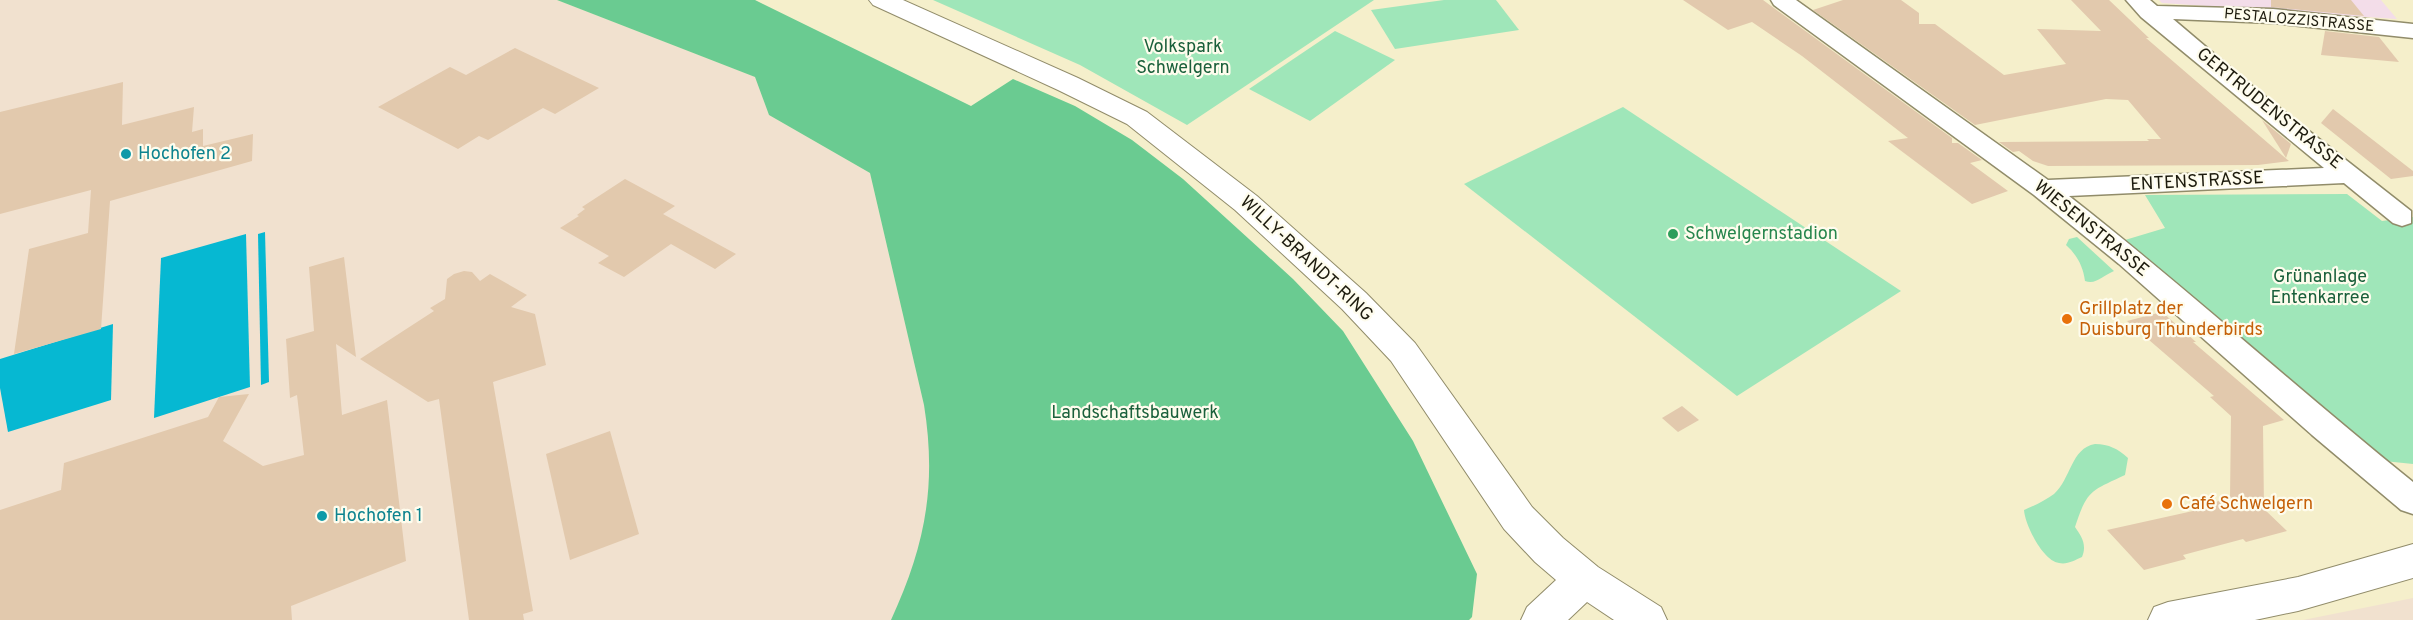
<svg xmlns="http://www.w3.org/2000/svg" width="2413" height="620" viewBox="0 0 2413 620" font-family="Overpass,sans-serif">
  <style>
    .industrial { fill: #f1e1cf }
    .education { fill: #f3dde9 }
    .green { fill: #9fe6b9 }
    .forest { fill: #6acb91 }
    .water { fill: #06b8d2 }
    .building { fill: #e2c9ad }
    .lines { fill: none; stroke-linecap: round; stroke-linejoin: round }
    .street-casing { stroke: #918c6a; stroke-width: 3 }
    .secondary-casing { stroke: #918c6a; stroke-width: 2 }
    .street { fill: #fff; fill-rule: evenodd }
    .secondary { fill: #fff; fill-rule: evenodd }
    .culture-dot { fill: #0f9aa8; stroke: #fefced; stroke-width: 2 }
    .leisure-dot { fill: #2e9e5b; stroke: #fefced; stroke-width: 2 }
    .food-dot { fill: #e8710a; stroke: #fefced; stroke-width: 2 }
    .labels { text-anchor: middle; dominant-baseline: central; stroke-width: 4.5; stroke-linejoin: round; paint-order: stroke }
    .far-street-label { font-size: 15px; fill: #1d1b0e; stroke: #fefced }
    .park-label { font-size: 18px; fill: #1a603b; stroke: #fefced }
    .street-label { font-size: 18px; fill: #1d1b0e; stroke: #fefced }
    .culture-label { font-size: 18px; fill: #0d838f; stroke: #fefced; text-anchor: start }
    .leisure-label { font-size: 18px; fill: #27864d; stroke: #fefced; text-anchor: start }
    .food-label { font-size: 18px; fill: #c56008; stroke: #fefced; text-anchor: start }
  </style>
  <rect width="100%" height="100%" fill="#f5efcb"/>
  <!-- industrial -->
  <g class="industrial">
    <polygon points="0,0 557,0 755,77 769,115 870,173 924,405 930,442 929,482 925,525 910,579 891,620 0,620"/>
    <polygon points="2413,598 2413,620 2303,620"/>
  </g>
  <!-- education -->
  <polygon class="education" points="2159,0 2381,0 2397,19 2162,3"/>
  <!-- green -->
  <g class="green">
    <polygon points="933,0 1374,0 1187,125 1080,65"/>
    <polygon points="1444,0 1496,0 1519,30 1395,49 1371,10"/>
    <polygon points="1335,31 1395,60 1310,121 1249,89"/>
    <polygon points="1623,107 1901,291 1737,396 1464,184"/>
    <polygon points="2347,194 2382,221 2413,217 2413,464 2384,461 2125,240 2165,228 2145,195"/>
    <path d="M2077,237L2114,271C2102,276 2096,285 2085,281C2083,266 2077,255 2066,245L2069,239Z"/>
    <path d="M2095,444C2109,444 2118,449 2128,458L2125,475C2091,491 2087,490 2075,527C2082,537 2087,545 2082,557C2075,560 2067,565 2059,563C2043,561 2025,525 2024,510C2034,506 2046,500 2054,494C2071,479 2071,448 2095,444Z"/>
  </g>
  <!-- forest -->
  <path class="forest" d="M557,0H755L971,106L1013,79L1075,106L1132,140L1183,179L1293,279L1343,331L1413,441L1477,574L1472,617L1469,620H891C925,546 937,486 924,405L870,173L769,115L755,77Z"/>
  <!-- water -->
  <g class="water">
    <polygon points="265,232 269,382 261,385 258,234"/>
    <polygon points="246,234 250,387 154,418 161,258"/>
    <polygon points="113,324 111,400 8,432 0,388 0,359"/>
  </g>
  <!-- building -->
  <g class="building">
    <polygon points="1683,0 1763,0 1952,138 1952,143 1958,143 1982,160 1970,163 2008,191 1972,204 1888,141 1908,138 1802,56 1752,22 1728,30"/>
    <polygon points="1843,0 1901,0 1919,13 1919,24 1935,24 2004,75 2066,64 2037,29 2101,31 2071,0 2109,0 2149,38 2146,38 2289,161 2258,165 2048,166 2033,161 2019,151 2013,152 1999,142 2149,141 2147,139 2161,139 2128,100 2106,99 1975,125 1813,10"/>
    <polygon points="2271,0 2351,0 2364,16 2271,7"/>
    <polygon points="2325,31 2379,37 2399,62 2321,55"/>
    <polygon points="515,48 599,88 555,114 543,108 488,140 479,136 458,149 378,107 450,67 466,75"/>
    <polygon points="123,82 122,125 194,107 192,132 203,129 203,146 253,134 252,161 110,201 101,329 14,354 29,249 88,233 91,190 0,214 0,112"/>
    <polygon points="2333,109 2413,171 2413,176 2391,179 2321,123"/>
    <polygon points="2262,120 2291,144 2286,158"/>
    <polygon points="625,179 675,206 663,214 736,254 715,269 671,244 624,277 598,263 609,256 560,228 579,216 577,215 585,209 582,207"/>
    <polygon points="344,257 356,357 336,344 342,415 387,400 406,561 291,606 292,620 0,620 0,510 61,490 64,463 208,417 219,397 249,394 223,441 263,466 304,455 297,395 290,398 286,339 314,331 309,267"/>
    <polygon points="464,271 472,272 480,281 490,274 527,295 511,307 535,314 546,365 493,382 533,611 523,614 524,620 469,620 439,399 428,402 360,359 434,311 430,308 445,299 447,279 454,274"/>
    <polygon points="2162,312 2196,342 2193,342 2284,420 2263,426 2264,509 2287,531 2246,542 2243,539 2183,555 2186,559 2144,570 2107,530 2211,507 2208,504 2230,498 2231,416 2210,397 2214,396 2127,321"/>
    <polygon points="1682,406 1699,420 1678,432 1662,418"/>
    <polygon points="610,431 639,534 570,560 546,454"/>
  </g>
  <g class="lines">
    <defs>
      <path id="street" d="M1771,0H1796L2048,180L2324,168L2141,17L2126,0H2150L2157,6L2273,9L2413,24V38L2273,23L2173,19L2258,91L2411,211V223L2402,226L2393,223L2344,183L2069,196C2187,288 2297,389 2413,482V514L2401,510L2312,435L2119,264L2034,195L1774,5Z"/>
      <g id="secondary">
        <polygon points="869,0 903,0 1078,78 1147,112 1257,196 1366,293 1415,343 1532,507 1563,538 1598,567 1661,607 1667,620 1614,620 1587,602 1568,620 1521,620 1527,607 1556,580 1535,562 1504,529 1391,361 1342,309 1235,210 1127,124 1058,90 873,5"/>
        <polygon points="2413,544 2413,578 2298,611 2255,620 2148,620 2154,607 2168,602 2298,577"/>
      </g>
    </defs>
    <!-- street casing -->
    <use href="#street" class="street-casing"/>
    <!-- secondary casing -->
    <use href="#secondary" class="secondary-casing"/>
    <!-- street -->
    <use href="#street" class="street"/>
    <!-- secondary -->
    <use href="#secondary" class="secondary"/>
  </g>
  <!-- markers -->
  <g class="culture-dot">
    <circle cx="126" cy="154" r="6"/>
    <circle cx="322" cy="516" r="6"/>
  </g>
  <circle class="leisure-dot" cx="1673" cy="234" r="6"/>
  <g class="food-dot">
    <circle cx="2067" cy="319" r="6"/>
    <circle cx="2167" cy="504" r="6"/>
  </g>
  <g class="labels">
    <!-- far-street labels -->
    <g class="far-street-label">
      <text transform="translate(2299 21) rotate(5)">PESTALOZZISTRASSE</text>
    </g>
    <!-- park labels -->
    <g class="park-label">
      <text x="1183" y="47">Volkspark<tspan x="1183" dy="21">Schwelgern</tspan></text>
      <text x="2320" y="277">Grünanlage<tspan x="2320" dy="21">Entenkarree</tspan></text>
      <text x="1135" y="413">Landschaftsbauwerk</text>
    </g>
    <!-- street labels -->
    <g class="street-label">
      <text transform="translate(2269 109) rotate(39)">GERTRUDENSTRASSE</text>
      <text transform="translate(2197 182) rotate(-3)">ENTENSTRASSE</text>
      <text transform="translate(2091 229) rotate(39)">WIESENSTRASSE</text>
      <text transform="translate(1306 259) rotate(43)">WILLY-BRANDT-RING</text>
    </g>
    <!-- culture labels -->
    <g class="culture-label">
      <text x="138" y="154">Hochofen 2</text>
      <text x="334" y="516">Hochofen 1</text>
    </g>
    <!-- leisure labels -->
    <g class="leisure-label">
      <text x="1685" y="234">Schwelgernstadion</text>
    </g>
    <!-- food labels -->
    <g class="food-label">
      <text x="2079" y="309">Grillplatz der<tspan x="2079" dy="21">Duisburg Thunderbirds</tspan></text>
      <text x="2179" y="504">Café Schwelgern</text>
    </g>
  </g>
</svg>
